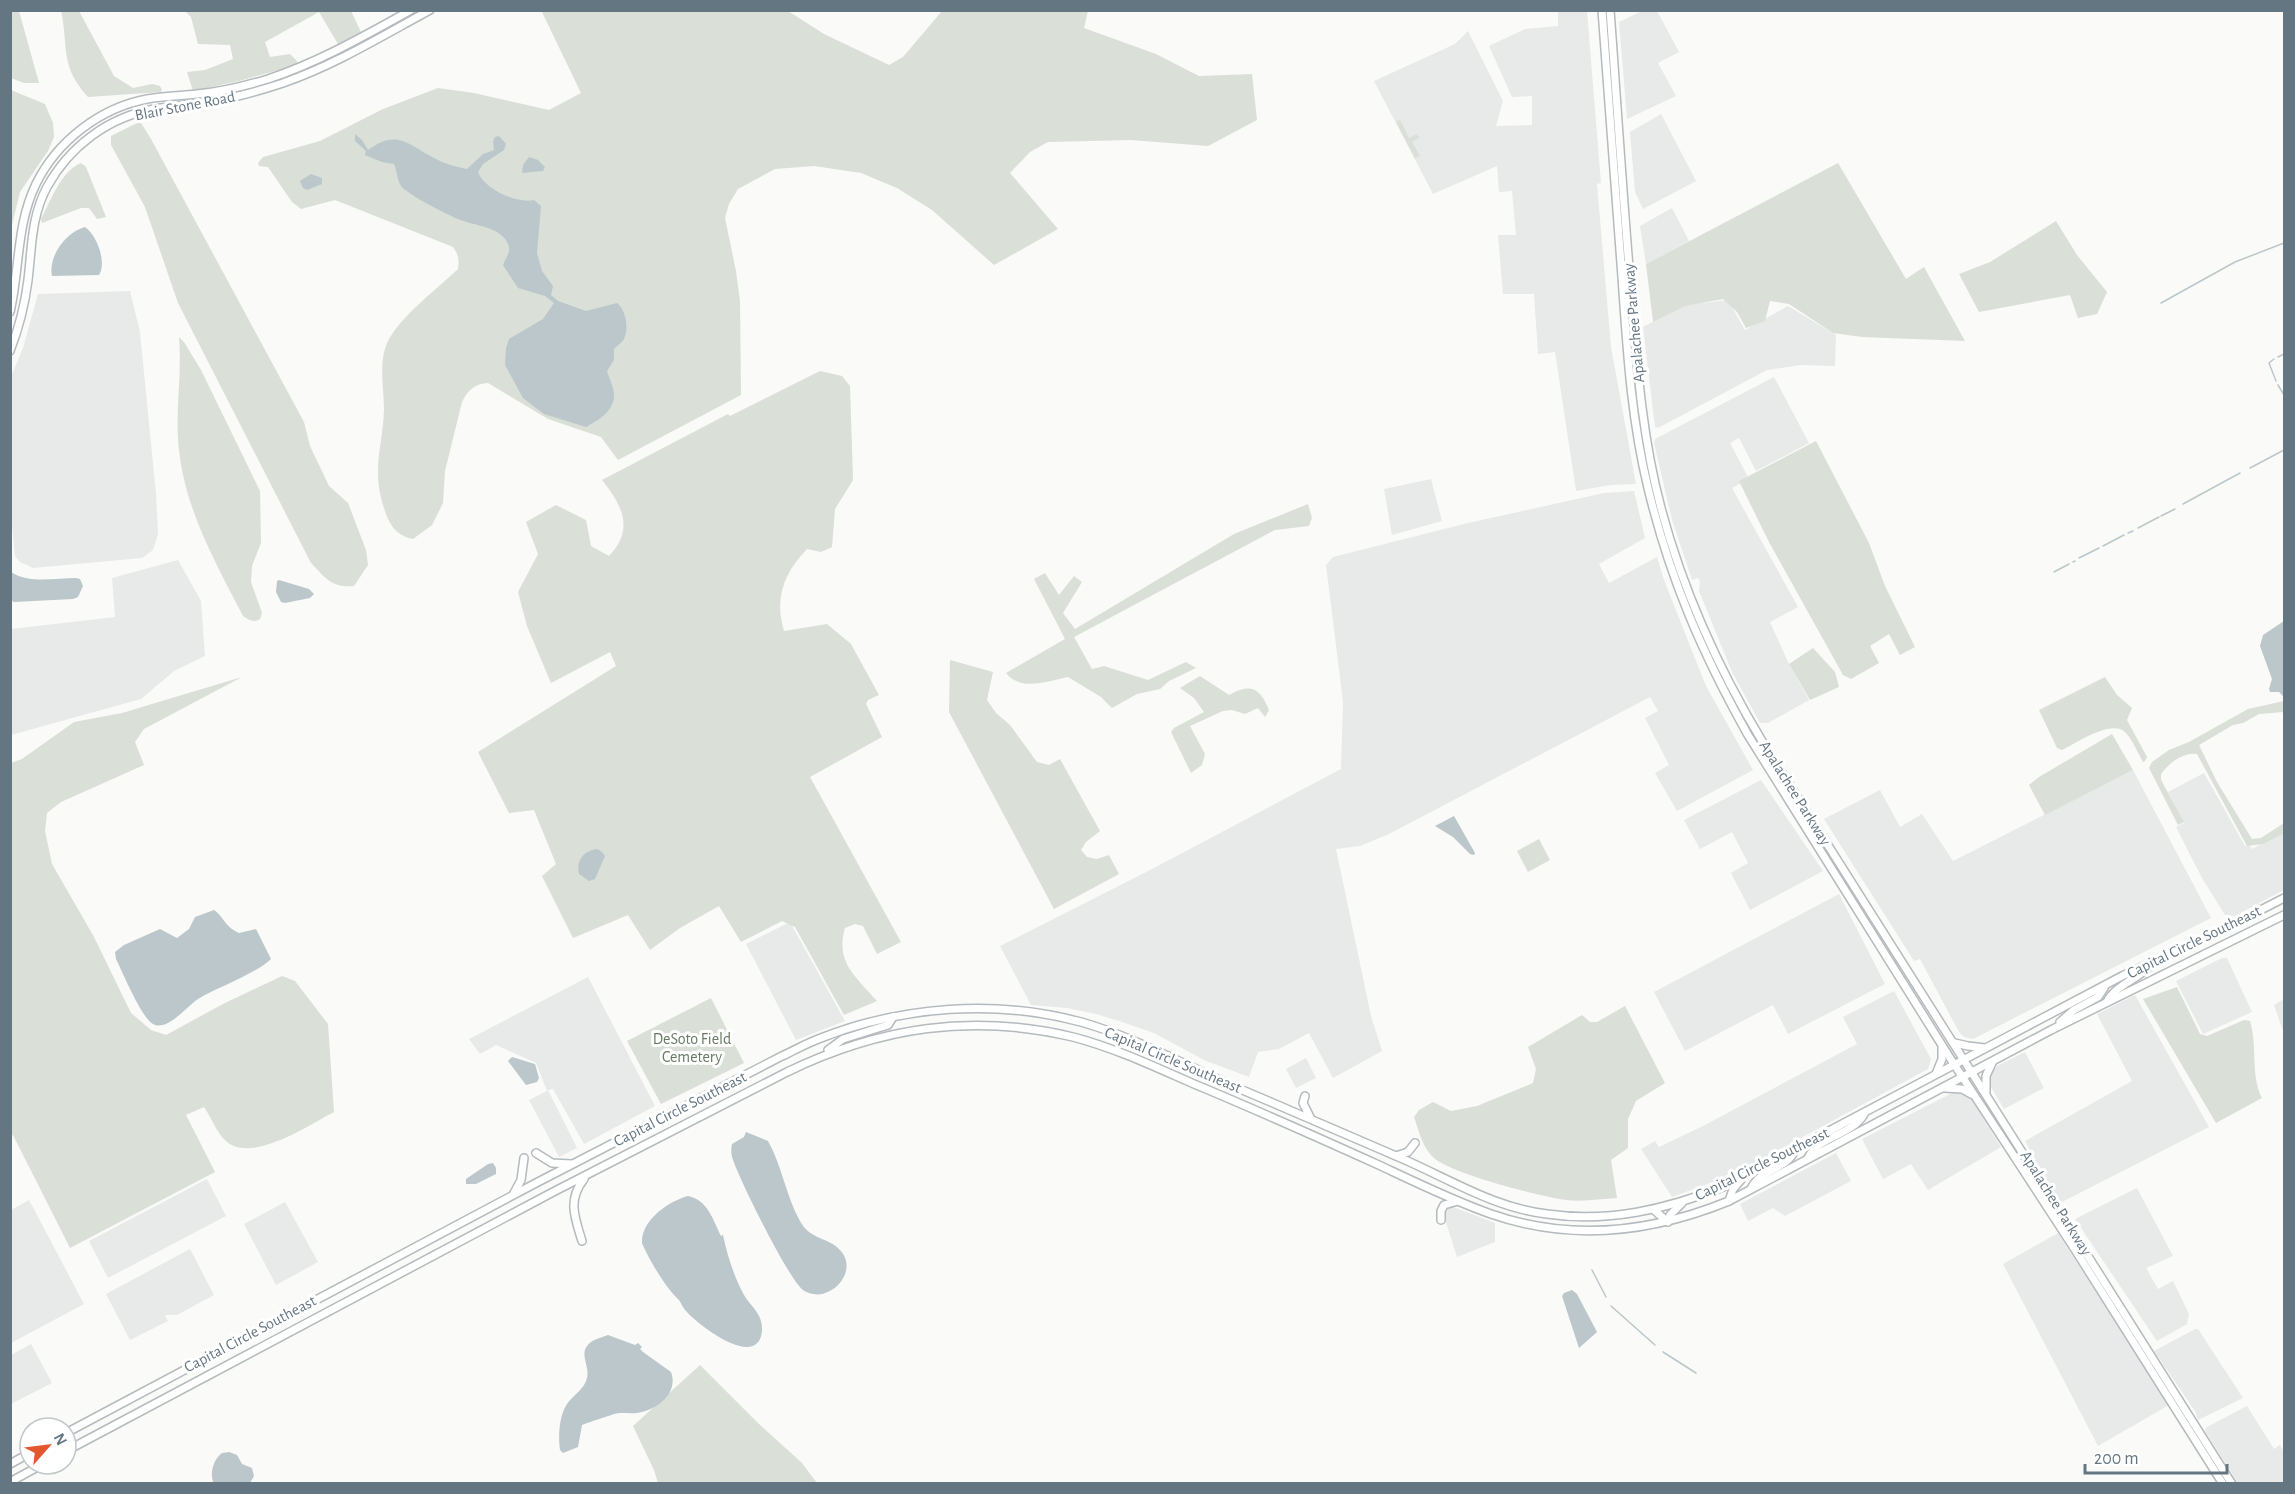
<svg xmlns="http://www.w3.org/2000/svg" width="2295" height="1494" viewBox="0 0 2295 1494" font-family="'Alegreya Sans',sans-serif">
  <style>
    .built { fill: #e8e9e9 }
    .green { fill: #dadfd7 }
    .water { fill: #bbc7cb }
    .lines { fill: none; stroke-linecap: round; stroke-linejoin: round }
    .stream { stroke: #bbc7cb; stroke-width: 1.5 }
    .major-casing { stroke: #b5babe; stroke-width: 10 }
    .major { stroke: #fff; stroke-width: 7 }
    .labels { text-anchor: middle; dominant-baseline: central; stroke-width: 6; stroke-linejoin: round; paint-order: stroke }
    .street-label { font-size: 16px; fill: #657683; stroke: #fff }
    .park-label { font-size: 16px; fill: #687a64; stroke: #fff }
  </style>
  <rect width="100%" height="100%" fill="#fafaf8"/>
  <!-- built -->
  <g class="built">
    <polygon points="1561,11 1587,11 1601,183 1597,184 1611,347 1636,484 1611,485 1576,491 1555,352 1538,354 1534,294 1503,294 1498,235 1516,235 1512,191 1499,192 1497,166 1433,194 1374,81 1455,44 1468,31 1503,101 1496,126 1532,125 1532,96 1512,97 1489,46 1525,29 1558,26 1558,12"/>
    <polygon points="1642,11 1657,11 1679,52 1658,63 1676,96 1627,119 1619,22"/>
    <polygon points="1661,114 1696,181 1643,209 1635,192 1630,132"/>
    <polygon points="1672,208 1689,241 1646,264 1640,226"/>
    <polygon points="130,291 140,332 156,494 158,534 153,550 142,558 33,568 20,562 15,556 10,502 10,379 23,348 38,294"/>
    <polygon points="1728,300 1745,330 1788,306 1836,335 1835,366 1801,365 1767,370 1658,428 1655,427 1643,327 1686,305"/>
    <polygon points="1774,377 1809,443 1756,471 1739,438 1730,443 1749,479 1732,488 1798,607 1770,622 1788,662 1809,700 1768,723 1760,723 1732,672 1699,591 1700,581 1698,578 1692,580 1672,520 1654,443 1655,439"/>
    <polygon points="1431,479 1442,521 1392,535 1384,489"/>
    <polygon points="1634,491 1645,538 1599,564 1609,583 1657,557 1664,580 1706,686 1753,770 1677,811 1655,773 1669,765 1645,718 1658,711 1650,697 1389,834 1360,846 1336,849 1371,1016 1382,1051 1333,1078 1309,1033 1279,1049 1258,1052 1249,1077 1204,1060 1154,1033 1119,1021 1096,1014 1067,1008 1031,1005 1000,946 1154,868 1341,769 1343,702 1326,565 1333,557 1468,523 1604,493"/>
    <polygon points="178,560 201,601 205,656 174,671 141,699 11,735 11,629 115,617 112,578"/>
    <polygon points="2133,770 2211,918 1973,1039 1964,1037 1959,1032 1920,959 1914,961 1824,819 1880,790 1900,827 1922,814 1953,861"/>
    <polygon points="2204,773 2245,846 2249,845 2252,849 2284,832 2284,890 2235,916 2225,915 2202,878 2176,827 2184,823 2168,792"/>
    <polygon points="1761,780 1823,871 1750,910 1731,873 1748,863 1732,832 1700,849 1684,820"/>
    <polygon points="1839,894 1885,984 1788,1034 1773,1005 1685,1051 1654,992"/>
    <polygon points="790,922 845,1021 796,1040 746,944"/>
    <polygon points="2222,958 2227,958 2252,1012 2203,1034 2176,981"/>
    <polygon points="588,977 655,1106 584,1144 553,1089 548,1090 577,1148 559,1157 529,1100 547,1091 536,1063 496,1045 480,1054 469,1039"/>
    <polygon points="1894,991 1931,1059 1928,1069 1764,1158 1716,1181 1672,1197 1641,1149 1655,1141 1659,1147 1703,1126 1857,1044 1843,1017"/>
    <polygon points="2135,995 2209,1127 2060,1203 2025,1141 2132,1081 2097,1014"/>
    <polygon points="2284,999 2284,1034 2274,1005"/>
    <polygon points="2025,1052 2044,1088 2004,1109 1991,1087 1989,1081 1990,1073 1997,1066"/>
    <polygon points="1306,1058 1316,1078 1296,1088 1286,1069"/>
    <polygon points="1952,1093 1963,1093 1971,1099 2001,1147 1928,1190 1911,1164 1883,1179 1862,1139"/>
    <polygon points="1836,1153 1851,1181 1785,1216 1773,1208 1748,1221 1740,1204"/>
    <polygon points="207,1179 226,1216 108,1278 89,1241"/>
    <polygon points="2137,1188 2173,1256 2146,1268 2158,1289 2173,1281 2189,1314 2187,1324 2157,1341 2075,1219"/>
    <polygon points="29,1200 84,1304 11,1343 11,1210"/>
    <polygon points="285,1202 318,1262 276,1285 244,1224"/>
    <polygon points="1448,1205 1495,1223 1495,1242 1457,1257 1444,1216 1443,1210"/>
    <polygon points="2058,1233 2169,1405 2098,1446 2003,1264"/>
    <polygon points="190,1249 214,1295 177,1315 165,1315 168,1321 130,1340 106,1294"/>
    <polygon points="2195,1329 2198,1329 2243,1398 2198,1420 2195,1411 2154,1351"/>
    <polygon points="31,1344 52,1383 11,1404 11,1355"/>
    <polygon points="2247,1406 2274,1449 2280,1445 2284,1452 2284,1483 2238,1483 2205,1431 2207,1427"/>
  </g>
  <!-- green -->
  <g class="green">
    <polygon points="11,10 19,11 39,83 24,83 11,78"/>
    <path d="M541,10L788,11L824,34L889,65L903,57L942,11H1088L1084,28L1156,54L1199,76L1252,74L1257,120L1208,146L1131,140L1048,142L1030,152L1010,173L1058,229L994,265L932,210L897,188L861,173L814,166L775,169L738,189L729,204L725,218L736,271L740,301L741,395L618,460L601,437L548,419L488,383C474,384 468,390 462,402L445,471L443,503L432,525L413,539C395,535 389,524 384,508C371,469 383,447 384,409C384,387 378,362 388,341C402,315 436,290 458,269C459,260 459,255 453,247L335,200L301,209L292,202L268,167L259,166L258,163L263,157L320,141L383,109L438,88L474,93L549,110L581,93Z"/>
    <path d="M61,11H79L114,76L133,88L152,84L160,86L162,90L161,92L88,97C59,65 69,47 61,11Z"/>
    <polygon points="185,11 351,11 361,32 338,44 319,12 265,42 270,57 290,54 297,61 297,65 239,81 193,91 187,72 205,70 233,59 230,45 198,44 191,17"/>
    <polygon points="11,90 45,104 53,123 54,137 48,151 20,192 11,229"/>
    <polygon points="1400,120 1409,138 1417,134 1419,138 1412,142 1420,156 1415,158 1396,122"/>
    <path d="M137,123H141L151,139L304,422L310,446L329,486L348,503L366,550L368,565L354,586C331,588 326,578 311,563L178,303L145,207L111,145V136Z"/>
    <path d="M81,163L86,167L106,217L97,219L89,208H81L42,223L41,219C51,200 61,171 81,163Z"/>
    <polygon points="1838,163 1906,279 1924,267 1965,341 1862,337 1833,333 1789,304 1770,301 1765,321 1746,328 1737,312 1723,299 1685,306 1653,322 1646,264"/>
    <polygon points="2056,221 2077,255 2107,292 2097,314 2078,318 2070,295 1979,312 1959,274 1990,262"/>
    <path d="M179,337L184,342L201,370L260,491L261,543L252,566L251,582L262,613L260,619C254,623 249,620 243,616C214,560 182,504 178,439C176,405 182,371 179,337Z"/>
    <path d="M820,371L842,376L850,386L853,480L835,509L832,547L821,552L807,549C784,573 774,598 784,631L827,624L851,644L879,695L868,700L866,704L882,737L810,777L901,942L877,954L863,926L855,924L845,928C835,962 856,977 877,1001L844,1015L795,927L782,921L741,942L719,906L680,928L650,950L628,915L573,938L542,876L556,864L534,810L509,813L478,752L616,666L610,652L551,683L527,626L518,592L538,554L526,522L556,505L586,520L591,546L609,556C635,529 622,505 602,480L728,414L730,416Z"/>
    <polygon points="1816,441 1869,543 1885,586 1915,647 1900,655 1889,634 1870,646 1879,663 1851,679 1843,675 1769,542 1739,481"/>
    <path d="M1308,504L1312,518L1309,526L1275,530L1074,637L1092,669L1104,666L1148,680L1186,662L1196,668L1169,681L1160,689L1137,694L1112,708L1101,697L1068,677C1048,681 1021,692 1006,673L1065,639L1034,579L1045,573L1059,595L1074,576L1082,582L1063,613L1075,629L1234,534Z"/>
    <polygon points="1813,648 1835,672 1839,687 1810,700 1789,664"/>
    <polygon points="950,660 993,672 987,700 996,713 1010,725 1037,762 1049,765 1060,759 1100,831 1086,842 1081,850 1087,857 1097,859 1109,855 1119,874 1054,909 949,712"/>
    <path d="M1200,676L1229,695C1250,683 1260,687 1269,710L1265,717L1258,708L1245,714L1232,710L1223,711L1190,726L1205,754L1202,765L1191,773L1171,732L1174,728L1204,712L1194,698L1180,688Z"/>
    <path d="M242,677L144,729L135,742L144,765L61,802L47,813L45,831L52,864L94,937L131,1013L151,1030L166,1035L223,1004L282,976L295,981L328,1024L334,1112C309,1125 253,1163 227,1142C217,1134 211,1117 204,1107L186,1115L215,1172L70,1248L13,1135L11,1136V763L22,759L74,722L122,713Z"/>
    <path d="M2105,677L2117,695L2132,708L2127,720L2147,757L2145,761L2143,762C2138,753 2133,741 2126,733C2112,718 2077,743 2062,750L2057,748L2039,710Z"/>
    <path d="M2284,701V712L2259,714L2243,723L2233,725L2199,745L2217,782L2252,839L2261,838L2284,823V833L2263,844L2247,846L2197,754C2183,752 2169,763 2161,774V780L2184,822L2178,825L2149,768L2152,762L2169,750L2189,742L2248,709Z"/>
    <polygon points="2112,734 2133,770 2045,815 2029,785 2039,777"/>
    <polygon points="1539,839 1550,860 1528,872 1517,851"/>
    <path d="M2177,987L2200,1034L2207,1036L2244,1020L2250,1021C2258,1047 2250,1075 2262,1098L2216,1123L2143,999Z"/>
    <polygon points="711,998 744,1063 661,1104 627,1041"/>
    <path d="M1625,1006L1665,1083L1636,1101L1628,1119V1148L1611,1160L1617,1198C1601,1199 1583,1202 1566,1200C1541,1197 1450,1173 1434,1158C1422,1147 1419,1131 1414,1117L1419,1110L1433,1102L1451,1111L1477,1106L1533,1083L1536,1069L1528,1047L1582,1015L1590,1022H1597Z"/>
    <polygon points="700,1365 759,1424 801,1462 817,1483 658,1483 654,1470 633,1426"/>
  </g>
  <!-- water -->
  <g class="water">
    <path d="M355,134L362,140L368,150C398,128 408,145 436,159C445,164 457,167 467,169L483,154L494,150L493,142L495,137L499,136L506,144L504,150L483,164L478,172C484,189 517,204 534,200L541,206L537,253L542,271L553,286L551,295L558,301L586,311L617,303C626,310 629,329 624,339C621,344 617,345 614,349V360L607,371C609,378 614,388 614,395C614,411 599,420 586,427L544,414L523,398L505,365L506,348L509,339L543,319L554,303L545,296L518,288L503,265C505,259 510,254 509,247C504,226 473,226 458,219C446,214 407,194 401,186C397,180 397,170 394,164L382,162L365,155L366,151L355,141Z"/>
    <polygon points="529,157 538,160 545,167 543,171 522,173 523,165"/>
    <polygon points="311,174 322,178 322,184 307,190 303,188 300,181"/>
    <path d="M85,227C97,235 107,263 99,275L52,276C48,256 66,232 85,227Z"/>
    <path d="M11,572C29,584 55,578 76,578L80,579L83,586L78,597L73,599L14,602L11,600Z"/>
    <polygon points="279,580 309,589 314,594 310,598 285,603 281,602 276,592 277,581"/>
    <polygon points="2284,621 2284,697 2279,692 2270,692 2269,689 2272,679 2260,646 2263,635"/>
    <polygon points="1454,816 1475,853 1474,855 1470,854 1453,837 1435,826"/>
    <path d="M597,849L602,852L605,856L595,879L589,881L579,874C576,861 583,851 597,849Z"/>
    <path d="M214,910C224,917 224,926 239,933L256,929L271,959C257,973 218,987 198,999C186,1007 167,1032 153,1024C141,1017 123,973 116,959L115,952L124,945L160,929L177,938L189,929L195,917Z"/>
    <polygon points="512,1057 535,1064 539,1078 537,1082 526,1085 508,1061"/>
    <path d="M746,1132L768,1141C782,1166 786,1196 800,1221C810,1240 828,1237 840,1250C855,1266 842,1288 825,1293C819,1296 808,1294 803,1290C789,1280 738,1177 732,1157C731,1153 731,1148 732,1144L744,1137Z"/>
    <polygon points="493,1163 496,1168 496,1174 476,1184 466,1184 466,1179 488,1164"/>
    <path d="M688,1196C708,1200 713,1220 721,1236L723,1235C727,1254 734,1277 744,1295C752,1308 763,1314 762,1331C758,1371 698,1325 686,1311C683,1308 681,1303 679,1300C666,1288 649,1260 642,1243C641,1220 669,1201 688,1196Z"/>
    <polygon points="1572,1290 1577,1294 1597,1332 1579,1348 1562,1296 1564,1293"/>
    <path d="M608,1335L635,1345L638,1343L642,1347L640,1349L643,1352L671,1372C679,1393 657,1410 637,1413C630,1414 621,1412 614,1414C606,1417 589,1422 582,1425L578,1447L563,1453L560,1450C558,1436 559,1416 567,1404C574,1394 584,1390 587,1378C590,1367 580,1355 587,1346C592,1339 601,1338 608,1335Z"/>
    <path d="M229,1452L237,1455L242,1464L252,1468L254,1476L250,1483L213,1482C210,1472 213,1460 222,1453Z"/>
  </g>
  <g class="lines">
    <!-- stream -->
    <g class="stream">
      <polyline points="2161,303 2235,262 2284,243"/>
      <polyline points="2278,357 2284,354"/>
      <polyline points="2274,359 2269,363 2276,381"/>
      <polyline points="2278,385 2284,395"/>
      <polyline points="2250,468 2284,450"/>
      <polyline points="2183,504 2240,473"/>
      <polyline points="2161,516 2175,509"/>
      <polyline points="2138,528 2159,517"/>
      <polyline points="2128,533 2133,531"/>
      <polyline points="2103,546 2124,535"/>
      <polyline points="2079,558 2099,548"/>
      <polyline points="2073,562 2075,561"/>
      <polyline points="2054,572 2069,564"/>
      <polyline points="1592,1270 1606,1297"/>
      <polyline points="1611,1306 1655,1345"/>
      <polyline points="1663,1352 1696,1373"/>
    </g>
    <defs>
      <g id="major">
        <path d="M1602,10C1608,99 1615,188 1622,277C1627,348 1631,419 1648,488C1670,579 1702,653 1748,735L1950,1058L2074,1248L2223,1484"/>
        <path d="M1610,10C1617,104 1623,198 1631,292C1637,365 1642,437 1661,508C1683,591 1718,668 1762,741L2232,1484"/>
        <path d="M10,312C20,269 16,225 36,184C57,141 100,108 147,99C164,96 180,96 197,94C221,92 245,86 268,79C319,62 364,36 411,10"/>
        <path d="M10,351C19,328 25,304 28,280C32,247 31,217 47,187C69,147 108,117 154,109C172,106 190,105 208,102C233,98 259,91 283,83C335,65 382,36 430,10"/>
        <path d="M2107,1002C2114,986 2138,979 2151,965"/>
        <polyline points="2060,1022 2074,1010 2098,997 2104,988"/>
        <polyline points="1955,1043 1968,1046 1985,1048"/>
        <polyline points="828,1050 843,1039 888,1025 893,1017"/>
        <polyline points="1936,1074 1942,1059 1942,1048"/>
        <polyline points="1945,1088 1962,1089 1971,1094"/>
        <polyline points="1986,1092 1986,1076 1992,1063"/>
        <polyline points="1305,1096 1303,1103 1311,1119"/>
        <polyline points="536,1153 552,1163 571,1164"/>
        <polyline points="1396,1156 1408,1152 1415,1143"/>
        <path d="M1808,1158C1819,1135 1852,1136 1864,1114"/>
        <path d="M1752,1187C1761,1169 1789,1169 1795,1149"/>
        <polyline points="514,1193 521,1180 524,1158"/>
        <polyline points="1729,1201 1733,1189 1741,1180"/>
        <polyline points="1654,1210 1668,1222 1670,1215 1682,1203"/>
        <polyline points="1441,1220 1441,1211 1444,1205 1458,1201"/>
        <path d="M582,1241C575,1218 567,1200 584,1179"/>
        <path d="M66,1433L536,1183L780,1057C793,1051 807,1043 821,1038C902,1006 996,999 1081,1022C1134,1037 1183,1064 1233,1086C1290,1110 1347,1135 1403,1159C1451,1180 1495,1208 1547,1214C1609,1223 1667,1209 1723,1187L2124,975L2210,936L2284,898"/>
        <path d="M66,1451L555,1191L787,1072C880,1027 972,1013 1073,1037C1115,1048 1155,1067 1194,1084C1257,1110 1319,1138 1381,1166C1417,1183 1454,1201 1491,1214C1571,1242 1653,1232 1729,1201L2051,1030L2284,915"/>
        <polyline points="10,1464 30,1453"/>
        <polyline points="10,1482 43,1464"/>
      </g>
    </defs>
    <!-- major casing -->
    <use href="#major" class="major-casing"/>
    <!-- major -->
    <use href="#major" class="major"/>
  </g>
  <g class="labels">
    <!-- street labels -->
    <g class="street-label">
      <text transform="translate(185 106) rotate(-11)">Blair Stone Road</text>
      <text transform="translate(1634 323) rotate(-95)">Apalachee Parkway</text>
      <text transform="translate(1795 793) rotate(58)">Apalachee Parkway</text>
      <text transform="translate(2194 942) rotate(-26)">Capital Circle Southeast</text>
      <text transform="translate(1173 1060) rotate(23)">Capital Circle Southeast</text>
      <text transform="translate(680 1109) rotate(-27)">Capital Circle Southeast</text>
      <text transform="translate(1762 1164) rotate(-26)">Capital Circle Southeast</text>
      <text transform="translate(2056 1203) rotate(58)">Apalachee Parkway</text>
      <text transform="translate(250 1334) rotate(-28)">Capital Circle Southeast</text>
    </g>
    <!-- park labels -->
    <g class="park-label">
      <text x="692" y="1039">DeSoto Field<tspan x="692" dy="18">Cemetery</tspan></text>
    </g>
  </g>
  <!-- border -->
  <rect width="2295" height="1494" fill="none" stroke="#657683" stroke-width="24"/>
  <!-- north arrow -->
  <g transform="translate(48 1446) rotate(62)"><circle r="28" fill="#ffffff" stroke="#c1c8cd" stroke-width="1.5"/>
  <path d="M0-4.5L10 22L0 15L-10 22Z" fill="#e4572e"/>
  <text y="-9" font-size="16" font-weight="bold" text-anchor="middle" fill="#657683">N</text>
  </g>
  <!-- scale -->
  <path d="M2085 1464v9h142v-9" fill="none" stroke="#657683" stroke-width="3"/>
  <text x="2094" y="1464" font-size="18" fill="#657683" stroke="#ffffff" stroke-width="4.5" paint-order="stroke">200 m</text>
</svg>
